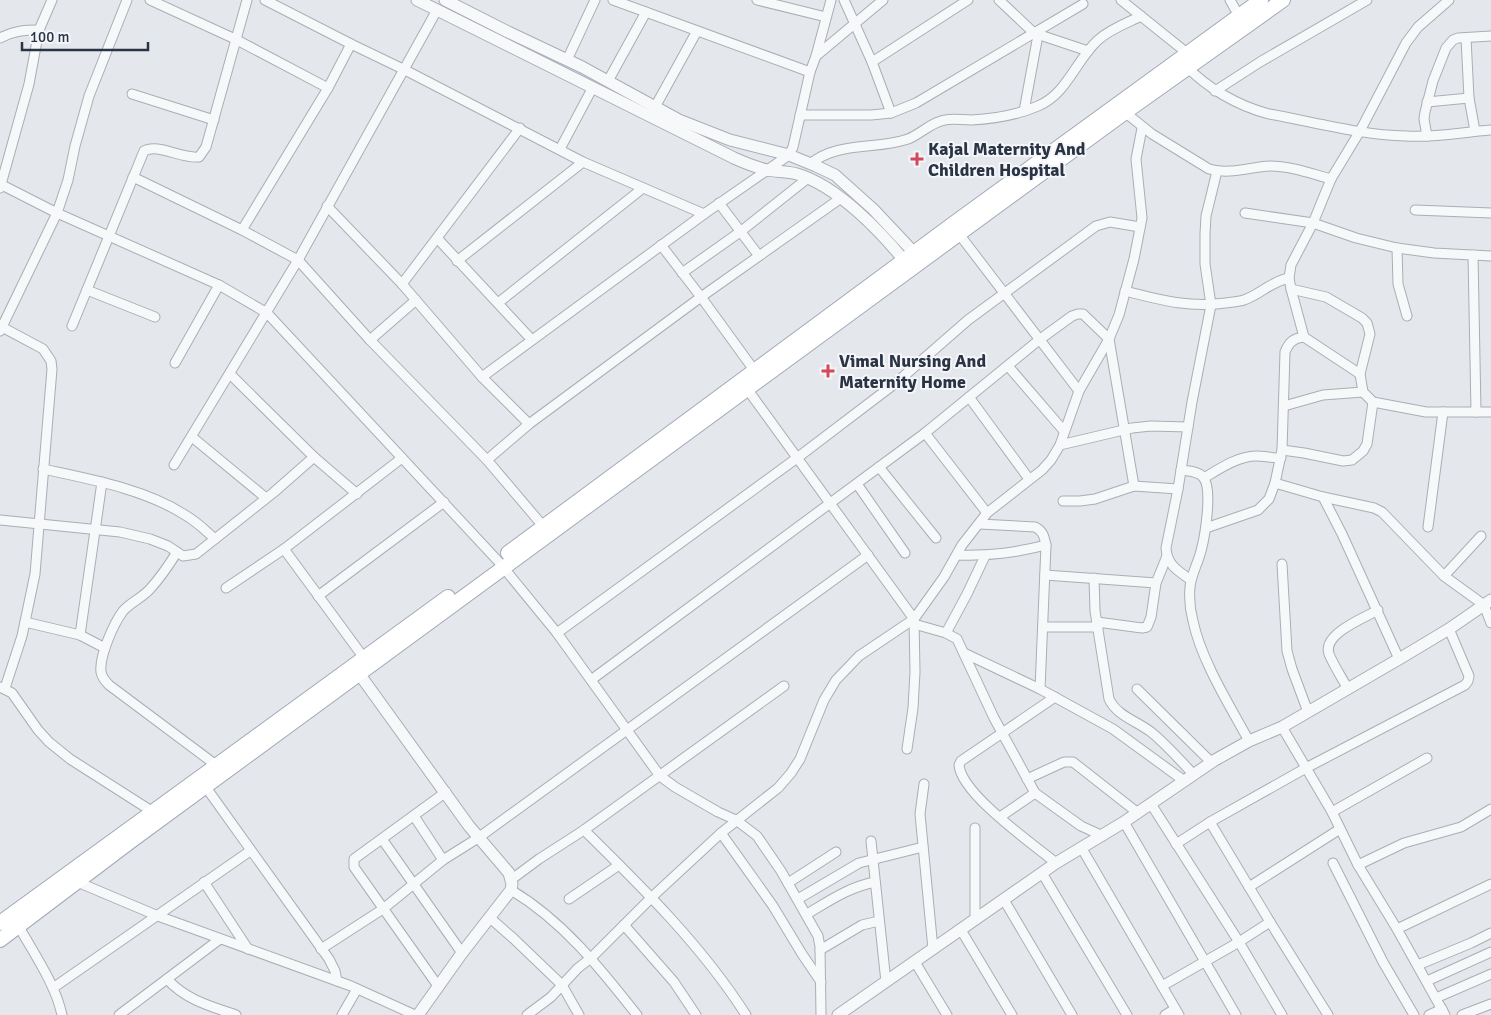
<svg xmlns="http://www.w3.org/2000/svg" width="1491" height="1015" viewBox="0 0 1491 1015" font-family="Signika,sans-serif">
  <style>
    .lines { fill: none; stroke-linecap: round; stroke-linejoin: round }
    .minor-casing { stroke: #a9aeb7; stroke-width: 11 }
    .tertiary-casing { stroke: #a9aeb7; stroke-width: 13 }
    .primary-casing { stroke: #a3abb8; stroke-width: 16 }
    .minor { stroke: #f7f8fa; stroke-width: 9 }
    .tertiary { stroke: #f7f8fa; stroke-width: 11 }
    .primary { stroke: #fff; stroke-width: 14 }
    .poi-dot { fill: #d1495b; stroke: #f4f6f9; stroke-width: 2 }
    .labels { text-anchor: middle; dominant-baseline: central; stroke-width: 4; stroke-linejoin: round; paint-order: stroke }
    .poi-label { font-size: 18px; font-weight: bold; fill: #2b3445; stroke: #f4f6f9; text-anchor: start }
  </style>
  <rect width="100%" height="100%" fill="#e4e7ec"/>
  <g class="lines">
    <defs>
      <g id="minor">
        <polyline points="150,0 235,39 328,88"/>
        <polyline points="265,0 351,44 405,70 583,162 704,214"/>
        <polyline points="613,0 810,72"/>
        <polyline points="757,0 826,17"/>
        <polyline points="844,0 872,62 891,113"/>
        <polyline points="999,0 1034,33 1088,51"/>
        <polyline points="1121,0 1187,53"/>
        <polyline points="1230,0 1239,16"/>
        <path d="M0,38C13,31 24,30 39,30"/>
        <polyline points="1466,38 1469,98 1475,131"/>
        <polyline points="816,56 883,0"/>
        <polyline points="567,60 595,0"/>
        <polyline points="872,62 968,0"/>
        <path d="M1185,65C1207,88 1238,106 1269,114C1314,122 1360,135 1406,136C1435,138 1462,132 1491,130"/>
        <polyline points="608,81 646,12"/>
        <polyline points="1215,91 1260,62 1367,0"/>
        <polyline points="132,94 214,120"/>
        <polyline points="1427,102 1469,98"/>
        <polyline points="655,107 697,31"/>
        <path d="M1122,110L1152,134L1209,169C1230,175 1249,167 1270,166C1291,166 1312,174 1331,179"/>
        <polyline points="1024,111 1038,35"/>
        <polyline points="800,115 871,115 891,113 916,103 1083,4"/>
        <polyline points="1427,136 1424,119 1425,112 1433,81 1446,48 1453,40 1458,38 1491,36"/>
        <polyline points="560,149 593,87"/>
        <path d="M810,164C838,141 876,150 908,139C921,134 931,122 945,120C953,118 962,120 971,120C993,119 1017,115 1038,106C1067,94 1076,60 1098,40C1110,29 1127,23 1141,16"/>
        <polyline points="133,177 242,230 298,260 370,340 487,460 543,526"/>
        <polyline points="0,184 57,213 219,285 267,313 498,561 557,633 660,776 675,787 718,812 736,820 757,836 781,871 818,936 820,947 821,1015"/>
        <polyline points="0,188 29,84 39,30 52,0"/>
        <polyline points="719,203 759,256"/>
        <polyline points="327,206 402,284 482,377 529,424"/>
        <polyline points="1415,210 1491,213"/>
        <polyline points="1245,213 1313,223 1356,238 1397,248 1434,253 1491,256"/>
        <polyline points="242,230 328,88 351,44"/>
        <polyline points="959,234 1079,391"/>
        <polyline points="437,238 532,340"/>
        <polyline points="661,245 701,297 754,370"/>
        <polyline points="1397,248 1398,284 1407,316"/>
        <polyline points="1473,255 1476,412"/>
        <polyline points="457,261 583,162"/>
        <polyline points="682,273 740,232 808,178"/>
        <polyline points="402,284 520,128"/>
        <polyline points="1291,289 1326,297 1362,318 1367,323 1370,334 1360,374 1363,392 1373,402 1426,412 1491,412"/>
        <polyline points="87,290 155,317"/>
        <path d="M1125,291C1161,300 1188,308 1225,303C1231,302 1238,302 1244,300C1261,294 1270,282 1289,278"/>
        <polyline points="498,303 643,188"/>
        <polyline points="0,326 43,349 51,361 52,369 35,574 22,636 5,688"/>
        <path d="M72,326L144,151C158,143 181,159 199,157L206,147L247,0"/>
        <polyline points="0,331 57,213 68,180 75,146 89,96 127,0"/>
        <polyline points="370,340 416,300"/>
        <polyline points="175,363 219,285"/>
        <polyline points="1008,366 1064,431"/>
        <polyline points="230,374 314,457 357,494"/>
        <polyline points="1360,374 1304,337 1291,289 1289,278 1291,265 1313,223 1331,179 1360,131 1406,43 1418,27 1449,0"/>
        <polyline points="482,377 704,214 789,155 793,147 810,72 816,56 831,0"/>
        <polyline points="745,386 914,619 915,672 913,708 907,749"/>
        <polyline points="969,397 1029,479"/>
        <polyline points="1284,406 1323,395 1363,392"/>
        <polyline points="925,433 987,513"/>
        <polyline points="192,437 266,498"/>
        <polyline points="1060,445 1132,428 1151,426 1188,427"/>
        <polyline points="1282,450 1304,453 1343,461 1352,460 1363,451 1367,444 1373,402"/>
        <polyline points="487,460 529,424 701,297 841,198"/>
        <polyline points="174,465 298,260 437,10"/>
        <polyline points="879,467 936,538"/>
        <path d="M43,469C89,479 145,489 185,515C196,521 205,530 215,539"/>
        <path d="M1181,470C1188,471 1198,471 1203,477C1213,488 1205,536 1201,551C1198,563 1191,575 1190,587C1189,598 1190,610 1193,621C1201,660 1230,706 1249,741"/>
        <path d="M1204,478C1219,469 1238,456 1256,456C1264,456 1273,458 1281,458"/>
        <polyline points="1275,483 1323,497 1374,508 1382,512 1444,576 1484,605 1491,623"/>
        <polyline points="857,484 905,553"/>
        <polyline points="1323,497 1342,534 1399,659"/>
        <polyline points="1063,501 1080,501 1095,499 1134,486 1178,489"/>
        <polyline points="0,520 120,532 150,539 168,546 183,556 196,554 273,493 314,457"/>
        <path d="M979,524L1035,527C1043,531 1044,536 1046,545L1040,689"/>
        <polyline points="1428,527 1443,412"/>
        <path d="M1206,528L1258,510L1269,499L1275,483L1282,450L1285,352C1289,342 1294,338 1304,337"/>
        <polyline points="284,549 364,658"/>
        <path d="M177,552C169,565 160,578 150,589C142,598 131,602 123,611C114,623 99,656 101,672C102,677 105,681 109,685L216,765"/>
        <path d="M957,555C991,556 1013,553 1046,545"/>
        <polyline points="1282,564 1287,651 1292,669 1308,712"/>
        <polyline points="1045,575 1156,583"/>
        <polyline points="1444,576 1481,536"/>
        <path d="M1094,578L1095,611L1109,699C1117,716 1137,721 1151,732C1166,744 1180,760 1193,774"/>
        <path d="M1191,580C1178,571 1167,565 1166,548L1178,489L1192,402L1211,305L1205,264V234L1206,216L1217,171"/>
        <polyline points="226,588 284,549 402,458"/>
        <polyline points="318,596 444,502"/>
        <polyline points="25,622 80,635 105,648"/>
        <polyline points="1097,622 1142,628 1147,627 1151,617 1156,583 1167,556"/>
        <polyline points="914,624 946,633 957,639 994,718 1035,793 1081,826 1103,836"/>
        <polyline points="1043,627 1098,627"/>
        <polyline points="557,633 797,458 897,382 968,320 1096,226 1110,222 1140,227"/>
        <polyline points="946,633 967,594 985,556"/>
        <polyline points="80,635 102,482"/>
        <polyline points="964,653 1040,689 1113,729 1183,780"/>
        <polyline points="591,680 925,433 1039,340 1072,316 1078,314 1083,314 1109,339 1134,486"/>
        <polyline points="0,687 12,693 38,730 49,742 70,759 153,812"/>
        <polyline points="1137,689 1211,762"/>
        <path d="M1348,689C1342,678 1334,666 1329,654C1322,634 1364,618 1378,610"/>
        <path d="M1055,697L961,761L959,765C961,794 1033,844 1056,863"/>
        <polyline points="1282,727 1332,812 1358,865 1397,929 1445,1015"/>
        <polyline points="1027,779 1064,762 1073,762 1138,813"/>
        <polyline points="924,784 920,814 933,949"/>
        <polyline points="205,786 329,959 335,971 337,981"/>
        <polyline points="1151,804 1239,942 1282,1015"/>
        <polyline points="1332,812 1427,758"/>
        <polyline points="414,816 443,860"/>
        <polyline points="1000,817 1035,793"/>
        <polyline points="1124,822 1236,1015"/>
        <polyline points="1210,822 1306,768 1465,685 1468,681 1469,676 1449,629"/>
        <path d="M584,830C643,888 702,946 746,1015"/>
        <polyline points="721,833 773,906 802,954 821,982"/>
        <polyline points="382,839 462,953"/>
        <polyline points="871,841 886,982"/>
        <polyline points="1176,844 1210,822 1270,922 1328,1015"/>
        <polyline points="1081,847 1179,1015"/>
        <polyline points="1333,863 1383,962 1414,1015"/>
        <polyline points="1358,865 1404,843 1461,827 1491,809"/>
        <polyline points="1042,873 1127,1015"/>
        <polyline points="512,879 539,859 584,830 784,686"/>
        <polyline points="75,881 158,916 351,986 415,1015"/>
        <polyline points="204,882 248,949"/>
        <polyline points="788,883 836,852"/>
        <polyline points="1249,887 1340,829"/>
        <path d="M511,890C563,921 600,968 637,1015"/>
        <polyline points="569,899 619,865"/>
        <polyline points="798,899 859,863 923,847"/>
        <polyline points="1004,900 1072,1015"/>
        <path d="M807,914C829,901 849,887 875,882"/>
        <polyline points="489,917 514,939 562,985 579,1015"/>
        <polyline points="975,920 975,828"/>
        <path d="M18,925C34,954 55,983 62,1015"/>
        <polyline points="624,925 674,982 696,1015"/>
        <polyline points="1397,929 1491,884"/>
        <polyline points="961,930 1012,1015"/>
        <polyline points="321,949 383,909 443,860 478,838 868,555"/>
        <polyline points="820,950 862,925 879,921"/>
        <polyline points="915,962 947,1015"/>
        <polyline points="1418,965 1471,943 1491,933"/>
        <path d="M167,979C186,1000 210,1006 236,1015"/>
        <polyline points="1427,981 1491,952"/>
        <polyline points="438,986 354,867 354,859 446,792"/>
        <polyline points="1162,986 1239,942 1270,922"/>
        <polyline points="53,988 250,851"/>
        <polyline points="1436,998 1491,974"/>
        <polyline points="119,1015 220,939"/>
        <polyline points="342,1015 357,989"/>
        <polyline points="527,1015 551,997 578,968 591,958 652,897 721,833 778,788 791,773 800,759 824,700 836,680 859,656 914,619 944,577 962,545 987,513 1042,470 1051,460 1060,445 1079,391 1109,339 1119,315 1134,259 1142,218 1136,159 1142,128"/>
        <polyline points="1165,1015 1175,1009"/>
        <polyline points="1429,1015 1442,1009"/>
        <polyline points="1462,1015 1491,1004"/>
      </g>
      <g id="tertiary">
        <path d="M417,0L734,158C745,163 755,167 767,170C777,172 787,171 797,174C838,186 882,233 908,265"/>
        <polyline points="445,0 508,32 582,67 679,120 730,140 789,155 816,166 835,175 873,209 920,259"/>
        <polyline points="355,668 469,826 509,873 512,884 511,890 462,953 418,1015"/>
        <polyline points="838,1015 1056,863 1124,822 1215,760 1249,741 1282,727 1399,659 1449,629 1491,600"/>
      </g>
      <g id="primary">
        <polyline points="508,553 953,224 1261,0"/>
        <polyline points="0,923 448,597"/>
        <polyline points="0,940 131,841 844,318 1124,113 1283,0"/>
      </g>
    </defs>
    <!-- minor casing -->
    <use href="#minor" class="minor-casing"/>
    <!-- tertiary casing -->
    <use href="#tertiary" class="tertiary-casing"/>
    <!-- primary casing -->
    <use href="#primary" class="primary-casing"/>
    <!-- minor -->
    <use href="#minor" class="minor"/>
    <!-- tertiary -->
    <use href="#tertiary" class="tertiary"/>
    <!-- primary -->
    <use href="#primary" class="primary"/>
  </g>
  <!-- markers -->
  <g class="poi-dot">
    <path d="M914.5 151.5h5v5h5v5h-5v5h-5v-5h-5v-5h5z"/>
    <path d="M825.5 363.5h5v5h5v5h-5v5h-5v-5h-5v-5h5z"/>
  </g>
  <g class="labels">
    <!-- poi labels -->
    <g class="poi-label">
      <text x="928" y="149">Kajal Maternity And<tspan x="928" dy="21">Children Hospital</tspan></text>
      <text x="839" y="361">Vimal Nursing And<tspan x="839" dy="21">Maternity Home</tspan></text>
    </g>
  </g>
  <!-- scale -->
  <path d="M22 42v8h126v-8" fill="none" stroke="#2b3445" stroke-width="2.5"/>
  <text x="30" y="42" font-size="15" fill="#2b3445" stroke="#f4f6f9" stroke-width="4" paint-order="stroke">100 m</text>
</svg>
